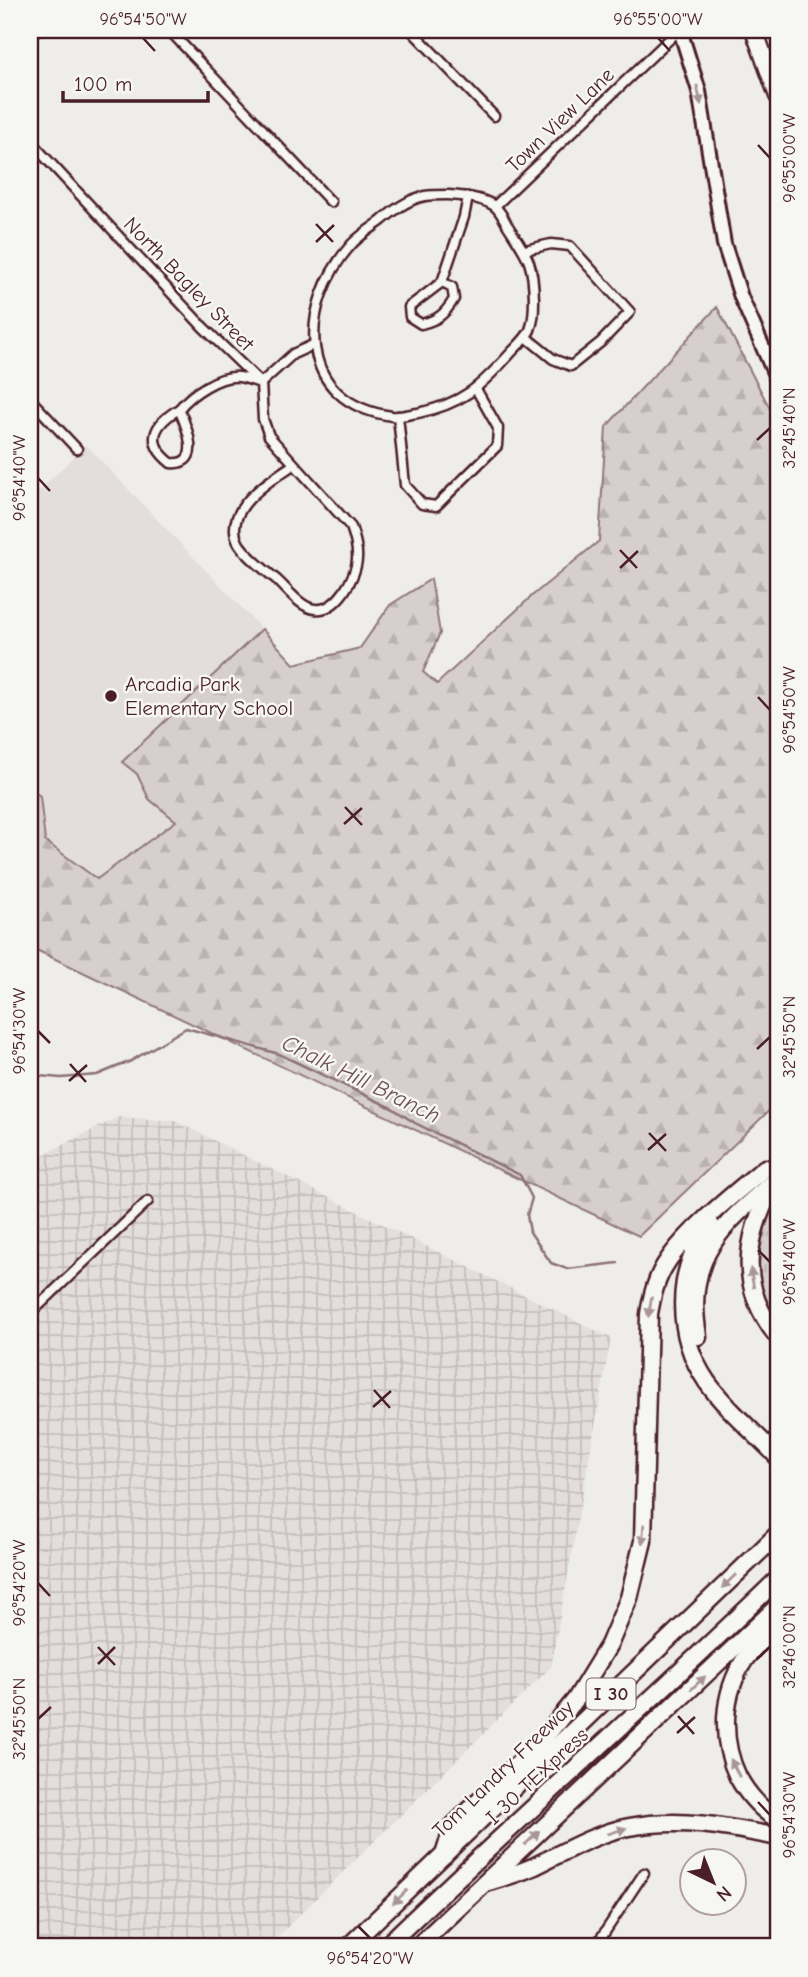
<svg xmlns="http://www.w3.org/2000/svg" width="808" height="1977" viewBox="0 0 808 1977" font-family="'Comic Neue',sans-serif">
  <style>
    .built { fill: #e3dedc }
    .industrial { fill: url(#industrial-grid) }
    .grass { fill: url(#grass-tufts); stroke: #90777c; stroke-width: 2 }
    .forest { fill: url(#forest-firs); stroke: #90777c; stroke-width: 2 }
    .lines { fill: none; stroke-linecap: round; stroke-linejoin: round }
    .stream { stroke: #8a6f74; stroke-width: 2.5 }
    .minor-casing { stroke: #4a1f2b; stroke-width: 13 }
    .secondary-casing { stroke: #4a1f2b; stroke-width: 18 }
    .motorway-casing { stroke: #4a1f2b; stroke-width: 21 }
    .minor { stroke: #f6f6f2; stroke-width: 8 }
    .secondary { stroke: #f6f6f2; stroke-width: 12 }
    .motorway { stroke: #f6f6f2; stroke-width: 16 }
    .oneway { fill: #a99598 }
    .ticks { fill: none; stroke: #4a1f2b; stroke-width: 2.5 }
    .poi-dot { fill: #4a1f2b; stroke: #f6f6f2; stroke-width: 2.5 }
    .labels { text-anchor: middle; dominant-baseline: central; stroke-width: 5; stroke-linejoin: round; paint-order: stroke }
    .shield { fill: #f6f6f2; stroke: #7e6067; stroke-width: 2 }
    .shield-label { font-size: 19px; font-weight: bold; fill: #4a1f2b }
    .street-label { font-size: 21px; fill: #4a1f2b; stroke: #f6f6f2 }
    .poi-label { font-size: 21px; fill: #4a1f2b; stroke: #f6f6f2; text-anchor: start }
    .water-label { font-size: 23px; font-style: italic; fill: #6f4e56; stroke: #f6f6f2 }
    .neatline { fill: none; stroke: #4a1f2b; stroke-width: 2.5 }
    .ticks-label { font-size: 18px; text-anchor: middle; fill: #4a1f2b }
  </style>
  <defs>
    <pattern id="industrial-grid" width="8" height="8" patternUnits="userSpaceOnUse" patternTransform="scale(1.75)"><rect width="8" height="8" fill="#e3dedc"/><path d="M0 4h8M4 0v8" fill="none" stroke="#c4bebd"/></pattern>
    <pattern id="grass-tufts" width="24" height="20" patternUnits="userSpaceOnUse" patternTransform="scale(1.75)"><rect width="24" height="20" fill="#d7cfce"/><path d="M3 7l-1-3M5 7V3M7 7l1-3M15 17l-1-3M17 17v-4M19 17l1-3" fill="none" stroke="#bab1b1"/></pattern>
    <pattern id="forest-firs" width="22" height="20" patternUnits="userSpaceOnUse" patternTransform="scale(1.75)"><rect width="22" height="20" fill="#d7cfce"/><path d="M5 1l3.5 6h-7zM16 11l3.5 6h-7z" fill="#bab1b1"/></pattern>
  </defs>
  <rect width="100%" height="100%" fill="#efedea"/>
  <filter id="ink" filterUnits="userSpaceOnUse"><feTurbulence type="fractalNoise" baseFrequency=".0143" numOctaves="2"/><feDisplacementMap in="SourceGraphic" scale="14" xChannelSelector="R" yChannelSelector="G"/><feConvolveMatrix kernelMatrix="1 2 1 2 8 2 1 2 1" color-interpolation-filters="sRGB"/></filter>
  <g filter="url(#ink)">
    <!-- built -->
    <polygon class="built" points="86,445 262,629 122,762 137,774 149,799 176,821 97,879 45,841 40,796 30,788 30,499"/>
    <!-- industrial -->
    <polygon class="industrial" points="119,1117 175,1121 611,1338 551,1667 267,1947 30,1947 30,1161"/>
    <!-- grass -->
    <path class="grass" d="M778,1195V1327C751,1286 750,1235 778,1195Z"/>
    <!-- forest -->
    <polygon class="forest" points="717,307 778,424 778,1102 639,1236 30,947 30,788 40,796 45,841 97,879 176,821 149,799 137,774 122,762 262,629 294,664 360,648 390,605 431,579 440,633 423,672 437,684 533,595 599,541 606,427"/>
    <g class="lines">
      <!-- stream -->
      <polyline class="stream" points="30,1070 39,1076 61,1078 97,1075 131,1061 186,1028 279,1054 392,1108 415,1123 520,1175 532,1198 527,1215 530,1232 551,1263 567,1269 618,1263"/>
      <defs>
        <g id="minor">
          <polyline points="169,30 331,202"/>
          <polyline points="411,30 494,116"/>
          <polyline points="30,36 37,30"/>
          <path d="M30,141L203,327L261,383L263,419L269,436L351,527C355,538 358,548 357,559C356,577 337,612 315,609C301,608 287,589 277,580C266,571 244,554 238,542C222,509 272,479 293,465"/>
          <path d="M447,195C462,196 479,197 493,205C500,209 504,220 508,226C528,257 533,261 534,299C534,310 534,320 530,330C526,339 516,347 509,355C480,387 462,404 418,413C409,414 401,417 392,416C296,403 297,306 351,245C359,236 370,229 380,222C393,211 408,199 425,196C432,195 440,195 447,195Z"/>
          <polyline points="495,206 679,30"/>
          <polyline points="525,250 551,244 570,246 630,312 601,342 571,366 553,359 526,337"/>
          <path d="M442,282L452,287L454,299C445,314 438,320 421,324L410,317L409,307L442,282L464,217L468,197"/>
          <polyline points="30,399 77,449"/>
          <path d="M179,409C191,394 219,375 239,377C246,378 254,381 261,383L293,354L313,345"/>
          <path d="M179,409C186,425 204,466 171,463C144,442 154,424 179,409Z"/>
          <polyline points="398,416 405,485 422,504 436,506 497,446 498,428 476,389"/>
          <polyline points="30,1314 148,1201"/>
          <polyline points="595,1947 644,1873"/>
        </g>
        <polyline id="secondary" points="680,30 699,91 724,244 741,297 778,382"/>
        <g id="motorway">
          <polyline points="754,30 778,96"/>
          <polyline points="777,30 778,32"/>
          <path d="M773,1186C744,1239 738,1287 778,1337"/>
          <path d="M711,1225C674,1269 675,1335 707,1382C726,1409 755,1433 778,1457"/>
          <path d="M698,1336C684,1256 722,1225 778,1178"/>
          <path d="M778,1624C767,1635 754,1646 745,1659C722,1694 720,1739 738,1777C746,1792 762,1812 778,1819"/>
          <path d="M444,1855L453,1826L540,1743L576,1699L609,1645L629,1598L643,1541L649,1314C652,1296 656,1278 667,1262C687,1231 736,1192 765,1168"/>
          <path d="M489,1882C504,1877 520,1873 535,1866C564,1852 596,1833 629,1827C680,1817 728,1827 778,1837"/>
          <polyline points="348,1947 778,1534"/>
          <path d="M385,1947C514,1822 649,1704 778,1579"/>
          <polyline points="417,1947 778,1606"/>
        </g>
      </defs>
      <!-- minor casing -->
      <use href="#minor" class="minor-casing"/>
      <!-- secondary casing -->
      <use href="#secondary" class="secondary-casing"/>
      <!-- motorway casing -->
      <use href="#motorway" class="motorway-casing"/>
      <!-- minor -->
      <use href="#minor" class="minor"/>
      <!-- secondary -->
      <use href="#secondary" class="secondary"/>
      <!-- motorway -->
      <use href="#motorway" class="motorway"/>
    </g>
    <!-- one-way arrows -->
    <defs><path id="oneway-solid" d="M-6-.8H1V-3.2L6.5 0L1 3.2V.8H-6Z" transform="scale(1.75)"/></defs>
    <g class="oneway">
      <use href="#oneway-solid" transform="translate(699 95) rotate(78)"/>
      <use href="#oneway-solid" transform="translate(752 1278) rotate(-100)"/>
      <use href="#oneway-solid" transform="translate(650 1307) rotate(99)"/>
      <use href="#oneway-solid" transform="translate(643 1534) rotate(95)"/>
      <use href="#oneway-solid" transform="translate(729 1581) rotate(136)"/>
      <use href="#oneway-solid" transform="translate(698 1683) rotate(-43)"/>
      <use href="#oneway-solid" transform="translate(735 1768) rotate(-116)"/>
      <use href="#oneway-solid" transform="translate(617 1831) rotate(-18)"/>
      <use href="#oneway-solid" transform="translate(532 1838) rotate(-43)"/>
      <use href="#oneway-solid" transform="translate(400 1897) rotate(136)"/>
    </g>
  </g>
  <!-- ticks -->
  <path class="ticks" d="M143,38L155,51M658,38L670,51M758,145L770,158M316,224L333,242M316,242L334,225M757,440L770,428M38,478L50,491M620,550L637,568M620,568L638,551M758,697L770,710M345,807L362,825M344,824L362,808M38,1031L50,1043M757,1049L770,1037M70,1064L86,1082M69,1081L87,1065M649,1133L666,1151M648,1150L666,1134M758,1250L770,1262M374,1390L390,1408M373,1407L391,1391M38,1583L50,1596M98,1647L115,1665M757,1659L770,1647M98,1664L115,1647M678,1716L694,1734M38,1719L51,1707M677,1733L695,1717M758,1802L770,1815M358,1926L370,1938"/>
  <!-- markers -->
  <circle class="poi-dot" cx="111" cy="696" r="7"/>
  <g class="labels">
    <!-- shield labels -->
    <rect class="shield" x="586.5" y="1678.5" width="49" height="31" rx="5"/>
    <g class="shield-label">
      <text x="611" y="1694">I 30</text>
    </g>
    <!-- street labels -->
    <g class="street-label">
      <text transform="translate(560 120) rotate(-44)">Town View Lane</text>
      <text transform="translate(189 284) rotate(46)">North Bagley Street</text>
      <text transform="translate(503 1769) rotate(-44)">Tom Landry Freeway</text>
      <text transform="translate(537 1776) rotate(-43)">I 30 TEXpress</text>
    </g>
    <!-- poi labels -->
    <g class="poi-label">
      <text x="125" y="684">Arcadia Park<tspan x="125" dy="24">Elementary School</tspan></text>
    </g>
    <!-- water labels -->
    <g class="water-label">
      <text transform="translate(361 1079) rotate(26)">Chalk Hill Branch</text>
    </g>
  </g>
  <!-- margin -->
  <rect width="808" height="1977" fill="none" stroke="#f6f6f2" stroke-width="77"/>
  <!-- north arrow -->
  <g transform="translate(713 1882) rotate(137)"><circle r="33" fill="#f6f6f2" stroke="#b1a0a2" stroke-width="2"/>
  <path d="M0-5L12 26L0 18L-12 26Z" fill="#4a1f2b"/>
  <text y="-10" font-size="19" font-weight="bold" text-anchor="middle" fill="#4a1f2b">N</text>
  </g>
  <!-- scale -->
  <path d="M63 91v10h145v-10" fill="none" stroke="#4a1f2b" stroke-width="3.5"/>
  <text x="74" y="91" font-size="21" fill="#4a1f2b" stroke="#f6f6f2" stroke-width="5" paint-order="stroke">100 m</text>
  <rect x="38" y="38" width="732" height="1900" class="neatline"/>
  <g class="ticks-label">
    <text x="143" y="25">96°54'50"W</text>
    <text x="658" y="25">96°55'00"W</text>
    <text transform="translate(789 158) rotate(-90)" y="6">96°55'00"W</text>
    <text transform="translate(789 428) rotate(-90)" y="6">32°45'40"N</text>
    <text transform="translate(19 478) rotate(-90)" y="6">96°54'40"W</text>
    <text transform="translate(789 710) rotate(-90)" y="6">96°54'50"W</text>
    <text transform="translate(19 1031) rotate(-90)" y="6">96°54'30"W</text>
    <text transform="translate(789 1037) rotate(-90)" y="6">32°45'50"N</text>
    <text transform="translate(789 1262) rotate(-90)" y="6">96°54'40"W</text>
    <text transform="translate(19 1583) rotate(-90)" y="6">96°54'20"W</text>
    <text transform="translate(789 1647) rotate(-90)" y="6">32°46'00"N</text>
    <text transform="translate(19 1719) rotate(-90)" y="6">32°45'50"N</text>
    <text transform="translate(789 1815) rotate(-90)" y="6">96°54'30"W</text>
    <text x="370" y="1964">96°54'20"W</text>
  </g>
</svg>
